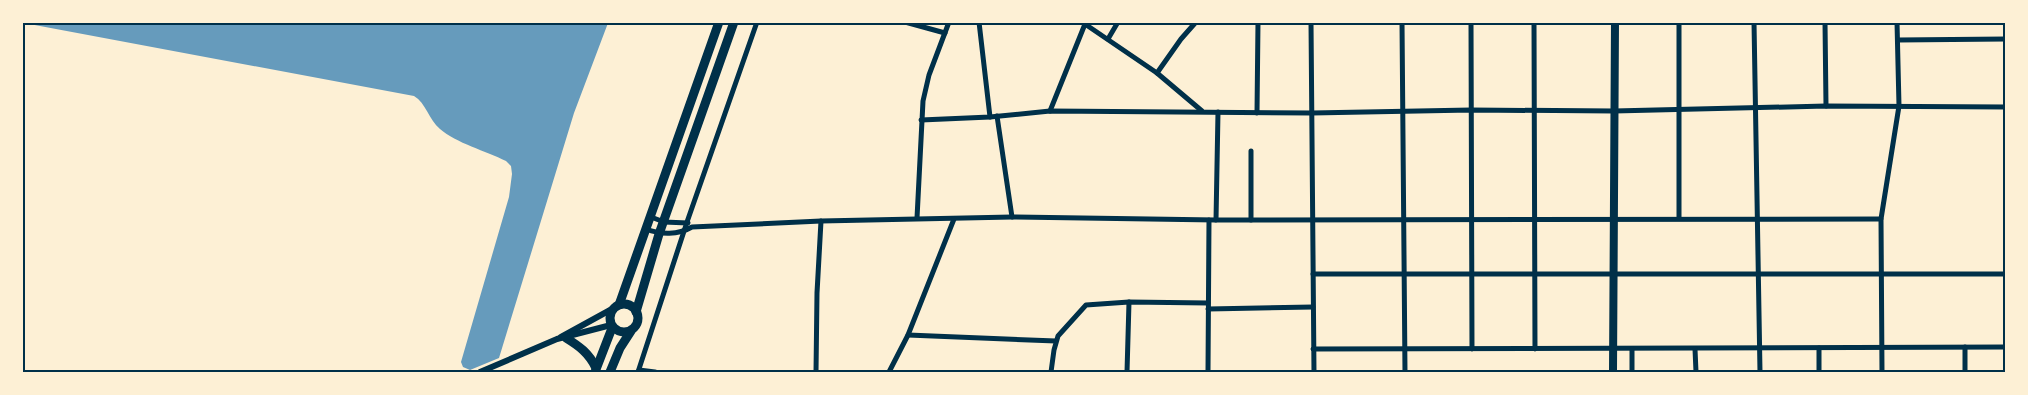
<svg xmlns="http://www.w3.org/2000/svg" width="2028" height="395" viewBox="0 0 2028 395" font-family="'Asap Condensed',sans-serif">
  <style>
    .water { fill: #669bbc }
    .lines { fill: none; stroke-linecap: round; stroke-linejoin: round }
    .minor { stroke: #003049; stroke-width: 5 }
    .tertiary { stroke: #003049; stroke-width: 6 }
    .secondary { stroke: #003049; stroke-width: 8 }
    .primary { stroke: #003049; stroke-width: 9 }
    .neatline { fill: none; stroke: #003049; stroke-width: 2 }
  </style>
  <rect width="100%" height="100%" fill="#fdf0d5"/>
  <!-- water -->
  <path class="water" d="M24,23L608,22V23L574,113L499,358L470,370L463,367L461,362L509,197L512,174L511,166L506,161C486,151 456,143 440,129C429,120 426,103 414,96Z"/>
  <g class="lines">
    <!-- minor -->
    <g class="minor">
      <polyline points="905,22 945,33"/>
      <polyline points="979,22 990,117"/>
      <polyline points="1082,22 1157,73 1202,111"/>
      <polyline points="1311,22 1314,372"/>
      <polyline points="1402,22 1405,372"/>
      <polyline points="1471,22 1472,349"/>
      <polyline points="1534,22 1535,349"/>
      <polyline points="1754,22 1760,372"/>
      <polyline points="1825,22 1826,106"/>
      <polyline points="1108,39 1118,22"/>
      <polyline points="1898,40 2006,39"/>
      <polyline points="1157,73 1181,39 1196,22"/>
      <polyline points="1050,111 1085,24"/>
      <polyline points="1257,113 1258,22"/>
      <polyline points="997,116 1012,217"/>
      <polyline points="921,120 990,117 1050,111 1312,113 1471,110 1614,111 1826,106 2006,107"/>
      <polyline points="651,217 664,222 688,223"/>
      <polyline points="917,218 923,101 929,75 949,22"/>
      <polyline points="1679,218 1679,22"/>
      <polyline points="1216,220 1218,112"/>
      <polyline points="1251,220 1251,151"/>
      <path d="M646,229C661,235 678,235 692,227L821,221L1012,217L1216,220L1881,219"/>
      <polyline points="1313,274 2006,274"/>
      <polyline points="1208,309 1313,307"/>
      <polyline points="908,335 1056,341"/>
      <polyline points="1819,348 1819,372"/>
      <polyline points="1313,349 2006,347"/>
      <polyline points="1632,349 1632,372"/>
      <polyline points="1695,349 1696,372"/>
      <polyline points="639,370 655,372"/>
      <polyline points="638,372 687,222 757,22"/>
      <polyline points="816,372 817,293 821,221"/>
      <polyline points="889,372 908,335 954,219"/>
      <polyline points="1051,372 1054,350 1058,336 1086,305 1129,302 1208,303"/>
      <polyline points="1127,372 1129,302"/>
      <polyline points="1208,372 1209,220"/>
      <polyline points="1882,372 1881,219 1899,106 1897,22"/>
      <polyline points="1965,372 1965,347"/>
    </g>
    <!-- tertiary -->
    <g class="tertiary">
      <polyline points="561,337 612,309"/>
      <polyline points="480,372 557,339 611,325"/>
    </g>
    <!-- secondary -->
    <polyline class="secondary" points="1613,372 1615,22"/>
    <!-- primary -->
    <g class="primary">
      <circle cx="624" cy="318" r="14"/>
      <polyline points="619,305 719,22"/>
      <polyline points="636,312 659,234 734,22"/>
      <path d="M566,338C579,346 589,353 596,368"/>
      <polyline points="595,372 612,328"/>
      <polyline points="610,372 620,348 631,331"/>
    </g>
  </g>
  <!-- border -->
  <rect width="2028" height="395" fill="none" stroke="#fdf0d5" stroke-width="48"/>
  <rect x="24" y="24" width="1980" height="347" class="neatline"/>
</svg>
